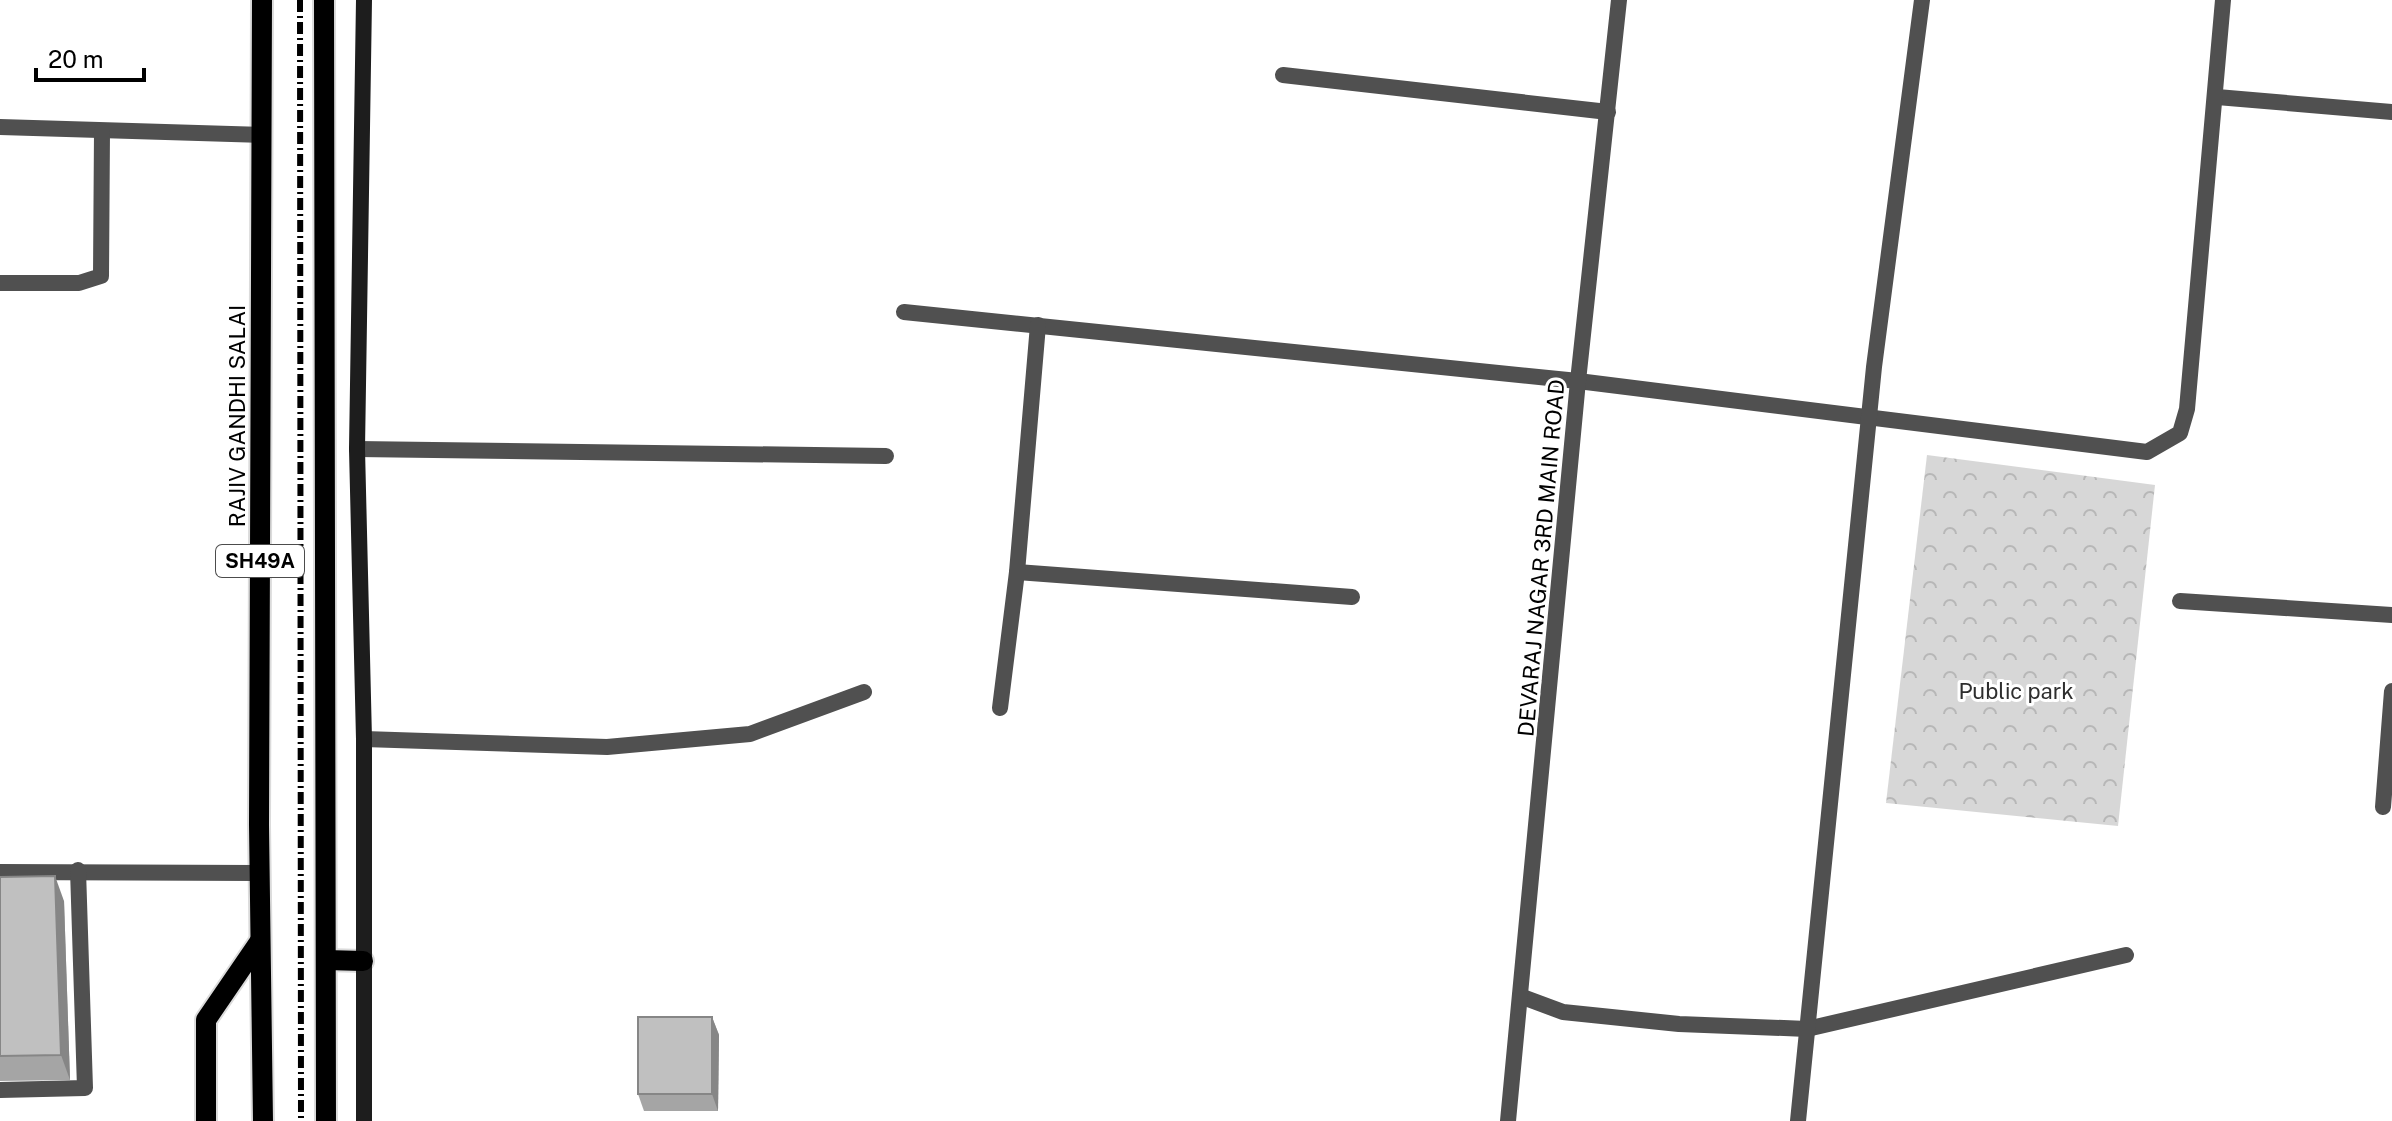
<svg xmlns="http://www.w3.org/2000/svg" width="2392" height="1121" viewBox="0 0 2392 1121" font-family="'Public Sans',sans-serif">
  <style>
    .forest { fill: url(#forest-crowns) }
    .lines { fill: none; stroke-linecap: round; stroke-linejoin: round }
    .primary-casing { stroke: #dbdbdb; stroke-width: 24 }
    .lane { stroke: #505050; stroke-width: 16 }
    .street { stroke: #505050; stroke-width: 16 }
    .secondary { stroke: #1d1d1d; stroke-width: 16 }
    .primary { stroke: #000; stroke-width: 20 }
    .rail { stroke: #000; stroke-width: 6; stroke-dasharray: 12 4 2 4; stroke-linecap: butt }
    .wall { fill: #a5a5a5 }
    .shaded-wall { fill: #868686 }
    .building { fill: #c0c0c0; stroke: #868686; stroke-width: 2 }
    .labels { text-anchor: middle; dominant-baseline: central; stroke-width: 6; stroke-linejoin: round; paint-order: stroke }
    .shield { fill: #fff; stroke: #4c4c4c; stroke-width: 2 }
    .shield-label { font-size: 20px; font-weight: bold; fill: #000 }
    .street-label { font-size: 22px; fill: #000; stroke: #fff }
    .park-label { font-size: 22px; fill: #2e2e2e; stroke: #fff }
  </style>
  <defs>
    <pattern id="forest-crowns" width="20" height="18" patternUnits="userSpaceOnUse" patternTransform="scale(2)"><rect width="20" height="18" fill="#d7d7d7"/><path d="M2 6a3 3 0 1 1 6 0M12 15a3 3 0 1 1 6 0" fill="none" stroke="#b7b7b7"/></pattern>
  </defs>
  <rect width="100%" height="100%" fill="#fff"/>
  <!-- forest -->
  <polygon class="forest" points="1927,455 2155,485 2118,826 1886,803"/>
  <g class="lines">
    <defs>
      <g id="primary">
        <polyline points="262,0 259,825 263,1121"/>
        <polyline points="324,0 326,1121"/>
        <polyline points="326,960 363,961"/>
        <polyline points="206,1121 206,1020 260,941"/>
      </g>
    </defs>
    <!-- primary casing -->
    <use href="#primary" class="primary-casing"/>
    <!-- lane -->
    <g class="lane">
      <polyline points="1283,75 1608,112"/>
      <polyline points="0,127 262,135"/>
      <polyline points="0,283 79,283 101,276 102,131"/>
      <polyline points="357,449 886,456"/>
      <polyline points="364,739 607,747 750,734 864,692"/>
      <polyline points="0,872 260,873"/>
      <polyline points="0,1090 85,1088 78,870"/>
    </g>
    <!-- street -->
    <g class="street">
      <polyline points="2217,97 2392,112"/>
      <polyline points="904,312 1578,381 2147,452 2180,433 2187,409 2223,0"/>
      <polyline points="1017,572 1352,597"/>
      <polyline points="2180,601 2392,615"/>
      <polyline points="1000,708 1017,572 1038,325"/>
      <polyline points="2383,807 2392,691"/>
      <polyline points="1520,996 1563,1012 1679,1024 1807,1029 2126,955"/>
      <polyline points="1508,1121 1578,381 1619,0"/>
      <polyline points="1798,1121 1874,367 1922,0"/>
    </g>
    <!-- secondary -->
    <polyline class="secondary" points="364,1121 364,739 357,449 364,0"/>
    <!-- primary -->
    <use href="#primary" class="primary"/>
    <!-- rail -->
    <polyline class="rail" points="300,0 301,1121"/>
  </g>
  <!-- wall -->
  <g class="wall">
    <polygon points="0,877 64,901 70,1080 0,1081"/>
    <polygon points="712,1017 719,1035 718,1111 644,1111 638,1094"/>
  </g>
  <!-- shaded-wall -->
  <g class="shaded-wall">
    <polygon points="55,876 64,901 70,1080 61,1055"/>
    <polygon points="712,1017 719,1035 718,1111 712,1094"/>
  </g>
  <!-- building -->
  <g class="building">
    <polygon points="55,876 61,1055 0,1056 0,877"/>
    <rect x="638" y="1017" width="74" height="77"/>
  </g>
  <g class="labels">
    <!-- shield labels -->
    <rect class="shield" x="216" y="545" width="88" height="32" rx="6"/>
    <g class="shield-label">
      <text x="260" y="561">SH49A</text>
    </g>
    <!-- street labels -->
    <g class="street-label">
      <text transform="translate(237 416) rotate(-90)">RAJIV GANDHI SALAI</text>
      <text transform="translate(1541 558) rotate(-85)">DEVARAJ NAGAR 3RD MAIN ROAD</text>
    </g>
    <!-- park labels -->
    <g class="park-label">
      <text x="2016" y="691">Public park</text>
    </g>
  </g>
  <!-- scale -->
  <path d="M36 68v12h108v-12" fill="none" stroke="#000000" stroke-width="4"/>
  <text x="48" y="68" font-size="24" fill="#000000" stroke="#ffffff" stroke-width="6" paint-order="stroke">20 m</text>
</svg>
